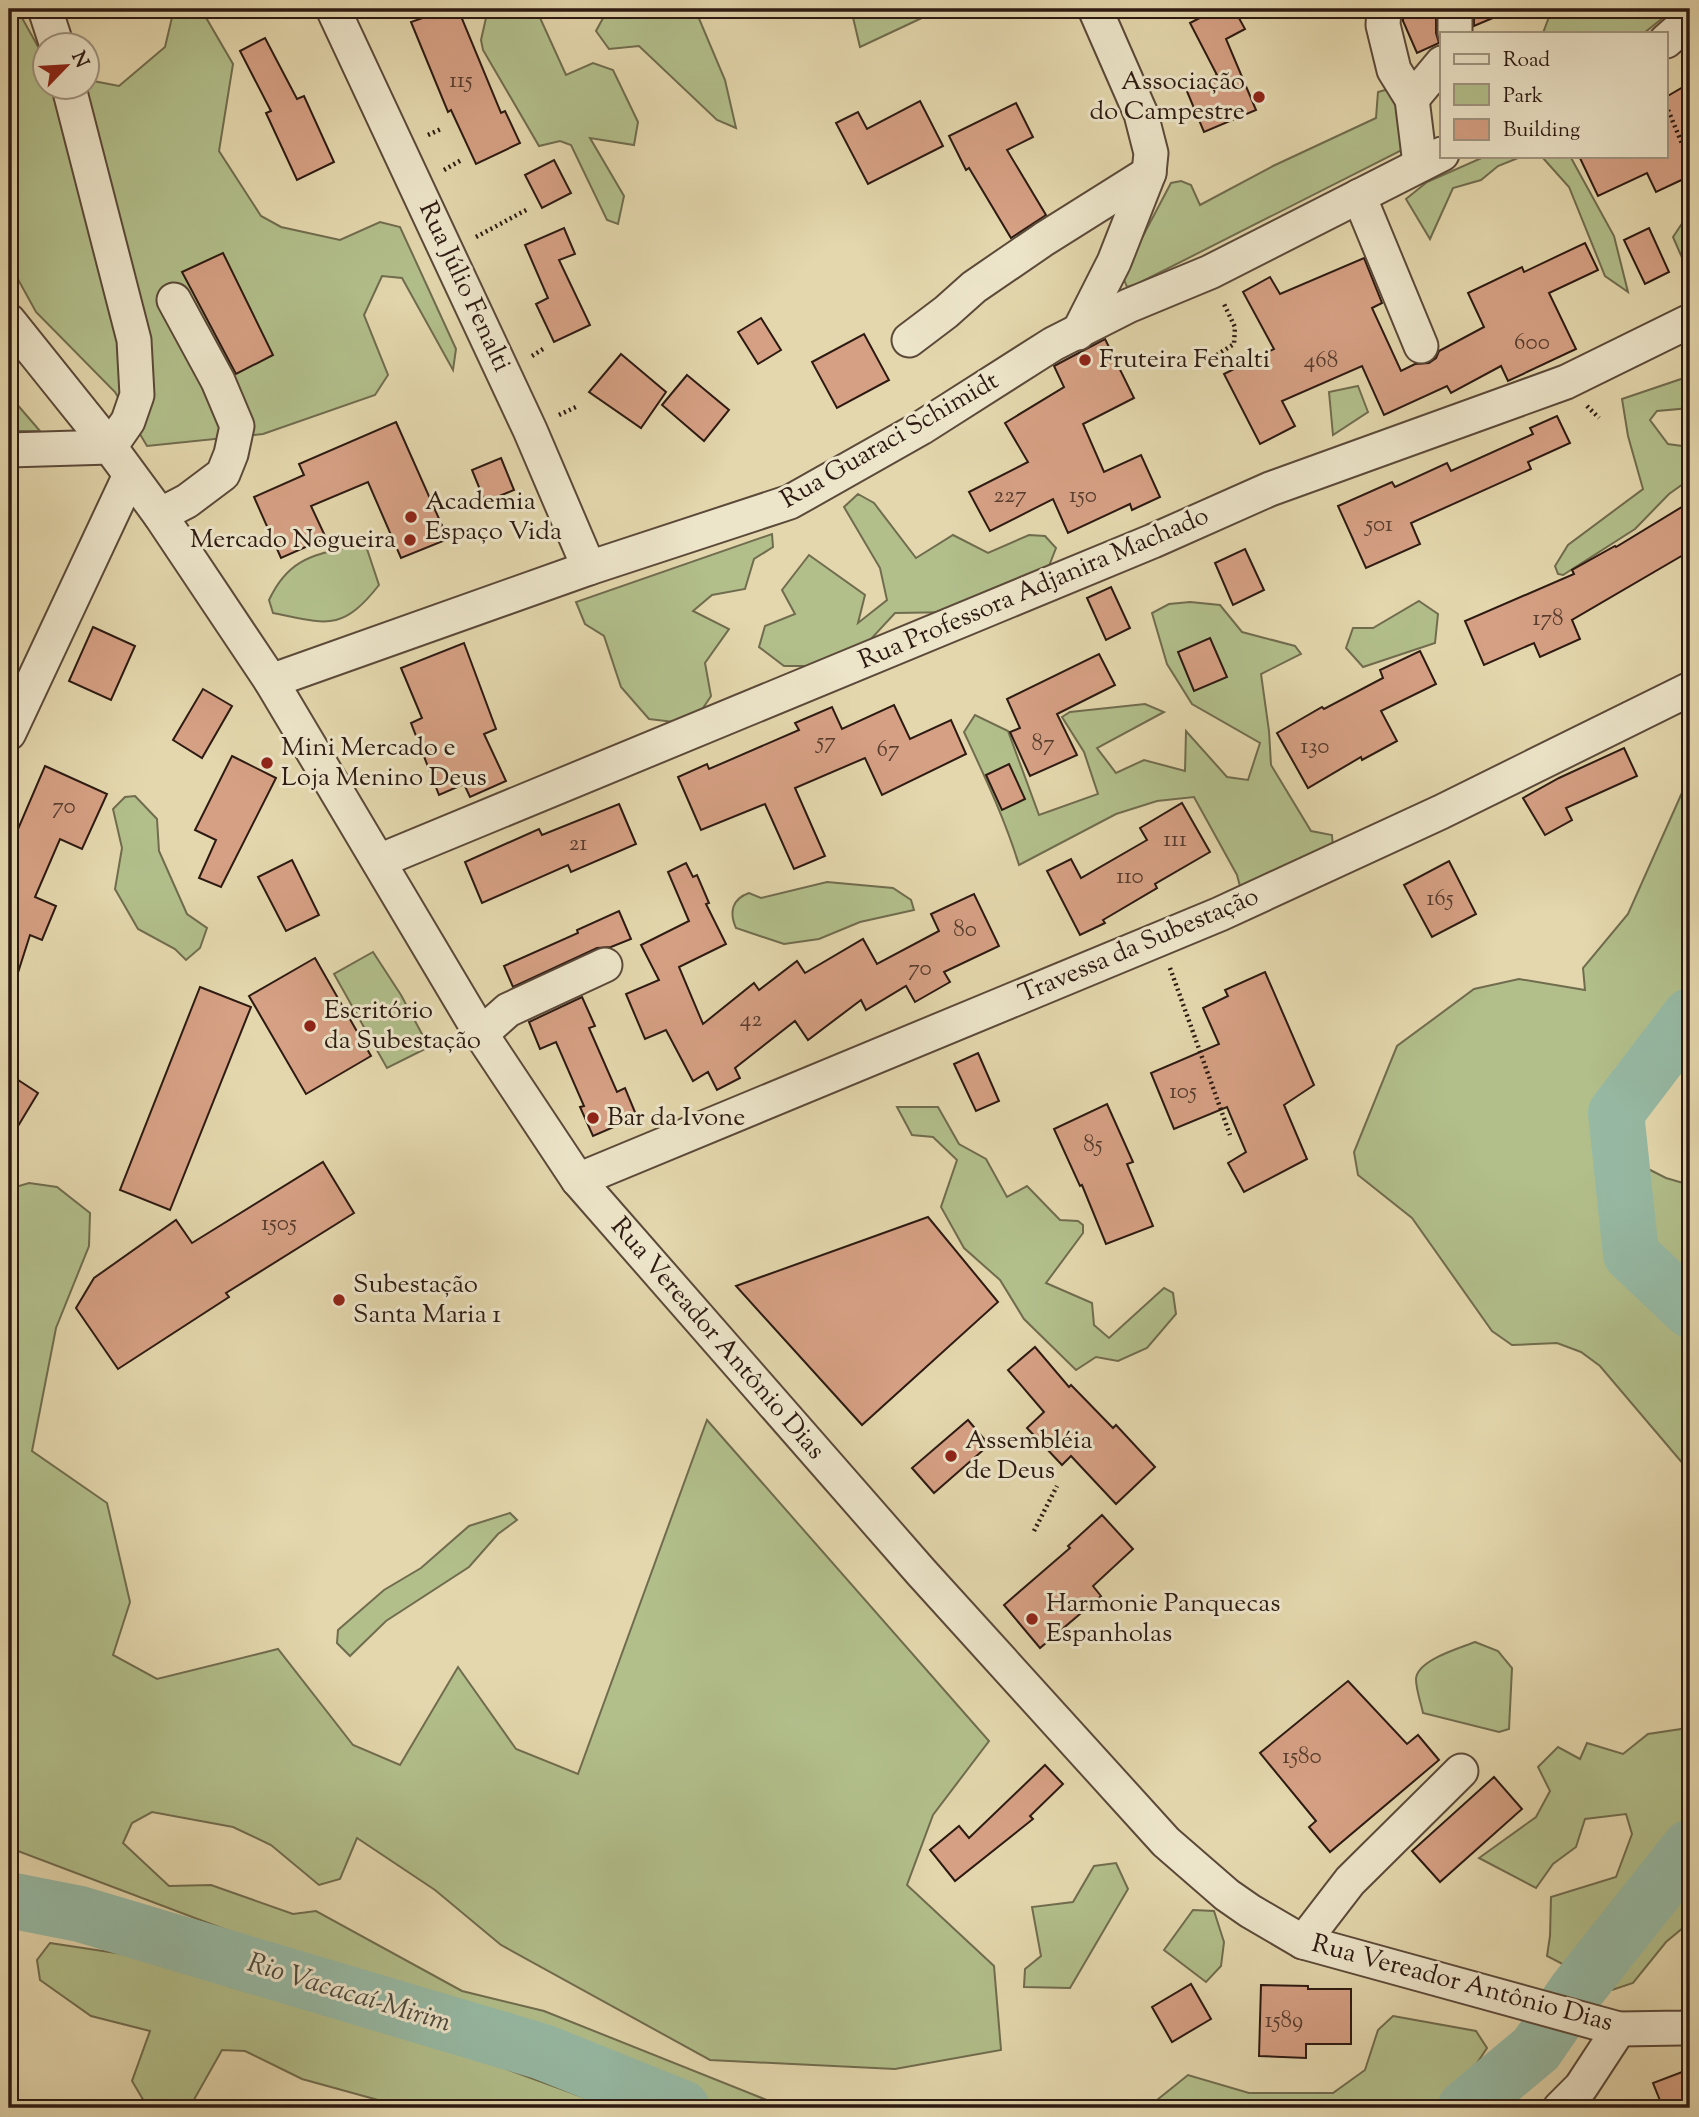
<svg xmlns="http://www.w3.org/2000/svg" width="1699" height="2117" viewBox="0 0 1699 2117" font-family="'Sorts Mill Goudy',serif">
  <style>
    .green { fill: #b2bf8b; stroke: #706c4e; stroke-width: 2 }
    .lines { fill: none; stroke-linecap: round; stroke-linejoin: round }
    .river { stroke: #97baa5; stroke-width: 56 }
    .building { fill: #d6a084; stroke: #2d1a12; stroke-width: 2 }
    .minor-casing { stroke: #5b4939; stroke-width: 37 }
    .path { stroke: #2d1a12; stroke-width: 4.5; stroke-dasharray: 2 3.5; stroke-linecap: butt }
    .minor { stroke: #ede5ca; stroke-width: 33 }
    .poi-dot { fill: #8f2418; stroke: #ede5ca; stroke-width: 2.5 }
    .labels { text-anchor: middle; dominant-baseline: central; stroke-width: 6; stroke-linejoin: round; paint-order: stroke }
    .number-label { font-size: 23px; fill: #573c2e }
    .poi-label { font-size: 26px; fill: #2d1a12; stroke: #ede5ca; text-anchor: start }
    .street-label { font-size: 26px; fill: #2d1a12; stroke: #ede5ca }
    .water-label { font-size: 28px; font-style: italic; fill: #4d4a3e; stroke: #ede5ca }
  </style>
  <rect width="100%" height="100%" fill="#e4d7ad"/>
  <filter id="stains"><feTurbulence type="fractalNoise" baseFrequency=".00286" numOctaves="4"/><feColorMatrix values="0 0 0 0 .2 0 0 0 0 .09 0 0 0 0 .02 0 0 0 .5 -.17"/></filter>
  <radialGradient id="worn" r=".72"><stop offset=".6" stop-color="#630" stop-opacity="0"/><stop offset="1" stop-color="#630" stop-opacity=".3"/></radialGradient>
  <!-- green -->
  <g class="green">
    <polygon points="9,9 17,9 45,59 46,88 88,88 88,80 119,86 165,47 174,9 201,9 233,64 219,151 261,216 281,227 340,240 380,222 400,227 456,349 453,370 402,278 382,276 364,315 388,375 375,395 263,434 147,446 115,392 36,312 9,263"/>
    <polygon points="488,9 536,9 566,75 593,63 613,70 638,122 634,145 590,138 624,196 618,224 607,220 571,145 560,141 539,146 483,50 481,40"/>
    <polygon points="608,9 695,9 725,80 736,128 717,120 639,46 609,49 596,31"/>
    <polygon points="851,9 941,9 860,47"/>
    <polygon points="1552,9 1674,9 1644,33 1543,33"/>
    <polygon points="1385,90 1393,92 1400,98 1404,149 1137,284 1127,287 1123,277 1126,268 1171,183 1181,181 1191,185 1200,205 1273,166 1376,118 1378,92"/>
    <polygon points="1486,156 1523,156 1498,166 1481,180 1453,188 1430,239 1406,199 1427,182"/>
    <polygon points="1530,156 1570,156 1614,236 1628,292 1605,276 1569,187 1543,158"/>
    <polygon points="1683,222 1690,222 1690,276 1673,237"/>
    <polygon points="1690,376 1690,408 1657,411 1650,420 1668,444 1690,447 1690,479 1669,494 1635,529 1563,575 1558,574 1555,566 1568,545 1643,489 1628,436 1622,399"/>
    <polygon points="1358,386 1368,412 1333,435 1329,392"/>
    <polygon points="9,395 40,431 9,431"/>
    <polygon points="858,494 874,503 916,558 953,535 988,553 1029,535 1045,536 1056,548 1049,566 957,612 895,613 859,652 826,666 784,666 759,647 765,626 795,614 782,590 809,555 865,595 858,623 887,600 880,568 844,507"/>
    <polygon points="772,534 773,547 754,559 745,589 712,595 693,611 729,629 705,663 711,696 701,711 674,722 649,719 621,687 604,636 585,624 576,602"/>
    <path d="M365,543L379,585C342,632 327,624 273,613L269,600C291,553 320,555 365,543Z"/>
    <polygon points="1419,601 1438,614 1435,643 1363,667 1346,648 1353,628 1373,628"/>
    <path d="M1190,602L1220,605L1242,632L1295,646L1301,654L1261,674L1269,731L1271,765L1311,831L1332,835L1333,849L1241,890L1237,875L1194,797L1157,801L1116,814L1019,865C1005,819 984,775 964,732L975,715L1008,731L1039,815L1098,794L1084,752L1062,717L1070,712L1145,704L1164,712L1097,748L1116,773L1144,760L1185,771L1186,731L1227,777L1248,780L1260,743L1192,704L1167,664L1152,613L1169,604Z"/>
    <polygon points="1690,785 1690,1027 1592,1101 1595,1142 1666,1178 1690,1185 1690,1472 1600,1366 1581,1352 1557,1343 1512,1345 1492,1331 1412,1218 1358,1175 1354,1152 1397,1046 1474,989 1519,979 1585,990 1583,968 1628,914 1685,786"/>
    <polygon points="135,796 157,819 159,851 187,914 207,928 200,948 186,960 175,949 138,929 115,889 122,848 113,809 125,797"/>
    <path d="M827,882L893,888L911,900L914,910L860,922L819,939L784,944L736,928C729,912 732,899 749,893L761,898Z"/>
    <polygon points="373,952 401,995 429,1047 387,1068 334,974"/>
    <polygon points="897,1107 938,1107 959,1144 986,1159 1007,1197 1027,1186 1060,1220 1078,1221 1083,1225 1083,1233 1046,1283 1092,1303 1094,1325 1109,1338 1164,1288 1173,1293 1176,1314 1147,1348 1118,1361 1096,1357 1076,1370 1024,1319 1000,1280 964,1248 941,1207 957,1160 933,1137 912,1135"/>
    <polygon points="29,1183 57,1187 90,1213 89,1246 56,1328 32,1451 107,1503 130,1602 113,1655 157,1679 278,1649 353,1745 400,1765 458,1667 516,1749 578,1774 707,1420 989,1741 933,1815 907,1885 994,1966 1001,2050 895,2069 710,2060 501,1945 435,1890 357,1838 340,1879 319,1885 271,1845 233,1827 152,1812 132,1823 123,1843 169,1886 211,1885 293,1914 316,1911 462,1991 544,2011 787,2108 723,2108 496,2032 18,1851 9,1852 9,1189"/>
    <polygon points="510,1513 517,1520 498,1534 469,1567 386,1621 350,1656 337,1643 338,1630 384,1590 421,1568 469,1526"/>
    <path d="M1475,1642L1498,1651L1512,1668L1509,1729L1499,1732L1423,1713C1421,1703 1416,1690 1416,1679C1417,1660 1460,1648 1475,1642Z"/>
    <polygon points="1690,1724 1690,1922 1666,1942 1633,1983 1612,1990 1547,1956 1550,1936 1551,1897 1616,1877 1632,1834 1626,1814 1585,1819 1576,1847 1553,1864 1536,1888 1479,1858 1536,1817 1550,1791 1538,1767 1558,1747 1580,1759 1587,1743 1623,1754 1648,1734 1681,1729"/>
    <polygon points="1116,1863 1128,1889 1070,1988 1024,1987 1025,1969 1041,1956 1032,1907 1073,1902 1094,1866"/>
    <polygon points="1193,1910 1214,1911 1224,1942 1221,1966 1206,1982 1164,1950"/>
    <polygon points="50,1943 129,1955 150,1953 231,1987 418,2037 613,2108 407,2108 302,2079 245,2051 222,2050 191,2105 182,2108 148,2108 132,2081 150,2031 91,2016 40,1980 37,1960"/>
    <polygon points="1393,2016 1476,2031 1487,2048 1463,2084 1434,2108 1147,2108 1188,2075 1249,2093 1333,2093 1365,2070 1378,2030"/>
    <polygon points="1516,2061 1529,2062 1526,2073 1504,2108 1454,2108"/>
  </g>
  <g class="lines">
    <!-- river -->
    <g class="river">
      <polyline points="1690,1016 1616,1113 1631,1254 1690,1310"/>
      <polyline points="9,1900 80,1914 543,2052 682,2108"/>
      <polyline points="1465,2108 1536,2049 1576,1991 1690,1847"/>
    </g>
  </g>
  <!-- building -->
  <g class="building">
    <polygon points="448,9 458,9 501,113 505,111 520,143 476,164 451,110 448,112 411,22"/>
    <polygon points="1217,9 1234,9 1245,29 1226,39 1256,110 1204,132 1186,89 1217,75 1190,23"/>
    <polygon points="1403,9 1436,9 1436,33 1439,43 1417,53 1403,21"/>
    <polygon points="1474,9 1514,9 1474,26"/>
    <polygon points="265,38 297,99 304,96 334,162 297,180 266,113 271,111 240,51"/>
    <polygon points="1690,83 1690,176 1656,192 1647,173 1598,196 1579,156 1666,156 1666,97"/>
    <polygon points="920,101 943,146 868,184 836,123 858,112 867,129"/>
    <polygon points="1016,103 1033,137 1007,150 1046,215 1011,238 969,168 966,170 949,136"/>
    <polygon points="554,160 571,193 542,208 525,175"/>
    <polygon points="564,228 575,254 559,260 590,325 554,342 536,304 548,298 525,245"/>
    <polygon points="1649,228 1669,272 1645,284 1624,240"/>
    <polygon points="1585,243 1598,270 1549,293 1576,349 1508,381 1501,366 1451,393 1447,386 1384,415 1362,366 1282,401 1295,426 1260,444 1224,374 1274,349 1243,292 1270,277 1280,294 1364,258 1382,303 1372,308 1401,371 1415,364 1429,363 1436,358 1439,351 1484,327 1468,293 1522,267 1524,272"/>
    <polygon points="223,253 273,355 236,374 182,272"/>
    <polygon points="761,318 781,350 758,364 738,332"/>
    <polygon points="864,334 889,380 837,408 812,362"/>
    <polygon points="1105,339 1134,398 1083,424 1104,472 1141,455 1160,497 1132,510 1130,504 1068,533 1053,499 990,531 969,492 1028,462 1005,423 1064,387 1054,366"/>
    <polygon points="621,354 666,392 641,428 589,392"/>
    <polygon points="687,375 729,410 704,441 662,405"/>
    <polygon points="1557,416 1570,443 1528,462 1531,469 1411,523 1420,544 1366,568 1338,506 1392,482 1395,487 1447,463 1451,471 1533,434 1530,428"/>
    <polygon points="396,422 448,539 401,558 368,482 311,506 326,538 281,558 254,497 304,475 299,464"/>
    <polygon points="501,458 514,490 485,502 472,470"/>
    <polygon points="1690,502 1690,551 1572,620 1580,639 1540,657 1534,643 1484,665 1465,621 1574,574 1572,570 1615,546 1616,547"/>
    <polygon points="1245,549 1264,590 1233,605 1215,563"/>
    <polygon points="1111,587 1130,628 1106,640 1087,598"/>
    <polygon points="93,627 135,646 111,700 69,681"/>
    <polygon points="1210,638 1227,677 1194,691 1178,652"/>
    <polygon points="464,643 496,729 484,734 506,781 470,797 464,784 439,795 411,723 422,718 401,668"/>
    <polygon points="1420,651 1436,684 1381,711 1397,741 1362,760 1361,757 1308,788 1277,733 1322,707 1324,709 1383,678 1380,670"/>
    <polygon points="1099,654 1115,685 1057,714 1077,755 1030,776 1010,732 1020,728 1007,699"/>
    <polygon points="203,689 232,706 202,758 173,740"/>
    <polygon points="894,705 910,739 951,720 966,754 882,795 865,758 795,788 825,856 794,869 765,804 701,830 678,777 707,764 709,769 799,730 795,723 832,707 842,729"/>
    <polygon points="1624,748 1637,776 1566,808 1572,820 1545,835 1523,798 1559,778"/>
    <polygon points="232,756 276,778 221,887 199,878 216,840 195,830"/>
    <polygon points="1009,764 1025,799 1002,810 986,775"/>
    <polygon points="45,766 107,794 82,849 60,839 35,897 56,906 42,940 30,935 14,985 9,984 9,850"/>
    <polygon points="1182,803 1210,852 1155,884 1157,888 1103,920 1105,923 1080,935 1047,871 1071,859 1081,878 1147,840 1140,828"/>
    <polygon points="619,804 636,844 571,872 568,865 482,903 465,862 539,829 542,835"/>
    <polygon points="292,860 319,915 286,931 258,877"/>
    <polygon points="1449,861 1476,914 1432,937 1404,885"/>
    <polygon points="686,863 693,877 697,875 709,903 706,904 726,944 679,967 703,1024 754,983 759,990 797,961 805,973 863,939 877,964 939,931 931,914 974,894 999,946 944,972 950,982 915,1002 906,986 866,1010 861,1000 808,1040 795,1021 735,1068 740,1078 717,1090 708,1072 693,1081 666,1030 645,1039 626,994 659,980 641,945 689,921 668,872"/>
    <polygon points="619,911 631,939 611,947 597,948 513,987 504,966 578,933 577,930"/>
    <polygon points="315,958 371,1056 306,1094 249,996"/>
    <polygon points="1265,972 1314,1085 1284,1105 1307,1159 1244,1192 1228,1163 1246,1152 1227,1107 1174,1129 1151,1073 1219,1044 1203,1008 1228,996 1225,990"/>
    <polygon points="200,987 251,1007 170,1210 120,1190"/>
    <polygon points="582,997 595,1026 589,1028 617,1092 625,1088 637,1117 593,1136 580,1107 584,1106 556,1042 540,1049 529,1022"/>
    <polygon points="978,1053 999,1101 976,1111 954,1064"/>
    <polygon points="9,1074 38,1093 9,1141"/>
    <polygon points="1107,1104 1133,1162 1127,1164 1153,1226 1106,1244 1082,1185 1080,1186 1054,1129"/>
    <polygon points="323,1162 354,1213 226,1293 229,1297 118,1369 76,1308 94,1278 176,1220 192,1243"/>
    <polygon points="928,1217 998,1302 862,1425 736,1286"/>
    <polygon points="1035,1347 1069,1387 1071,1385 1113,1428 1116,1425 1155,1467 1116,1504 1071,1456 1062,1465 1027,1428 1044,1412 1008,1370"/>
    <polygon points="968,1420 989,1445 934,1493 912,1468"/>
    <polygon points="1102,1515 1133,1549 1093,1586 1101,1596 1040,1648 1004,1605 1070,1548 1068,1546"/>
    <polygon points="1348,1681 1407,1744 1418,1735 1439,1760 1330,1852 1309,1827 1316,1821 1260,1753"/>
    <polygon points="1045,1765 1063,1784 1030,1816 1033,1819 955,1881 930,1850 959,1826 969,1838"/>
    <polygon points="1494,1777 1522,1809 1440,1882 1412,1851"/>
    <polygon points="1191,1984 1211,2019 1172,2042 1152,2007"/>
    <polygon points="1261,1985 1308,1986 1308,1989 1351,1989 1351,2044 1306,2044 1306,2058 1259,2056"/>
    <polygon points="1690,2069 1690,2108 1663,2108 1653,2083"/>
  </g>
  <g class="lines">
    <defs>
      <g id="minor">
        <polyline points="45,9 57,46"/>
        <polyline points="333,9 530,430 589,568"/>
        <polyline points="1384,9 1383,25 1394,70 1412,99 1420,164"/>
        <polyline points="1455,33 1455,9"/>
        <polyline points="1666,41 1690,20"/>
        <polyline points="1412,99 1442,63"/>
        <polyline points="1359,196 1421,346"/>
        <polyline points="9,321 110,447 160,515 271,681 481,1034 578,1180 921,1572 1166,1842 1227,1895 1250,1911 1303,1942 1619,2029 1683,2028 1690,2026"/>
        <polyline points="1078,333 1114,262 1149,173 1151,153 1141,114 1095,9"/>
        <polyline points="909,340 946,312 974,287 1044,239 1149,173"/>
        <polyline points="9,450 110,447 128,421 137,395 134,340 69,88"/>
        <polyline points="160,515 187,501 223,474 231,454 237,426 218,381 174,300"/>
        <polyline points="271,681 589,568 790,502 921,428 1053,344 1128,306 1210,272 1442,154"/>
        <polyline points="9,733 130,475"/>
        <polyline points="379,861 1153,541 1270,489 1566,382 1690,321"/>
        <polyline points="481,1034 508,1010 605,965"/>
        <polyline points="578,1180 1220,914 1441,812 1690,689"/>
        <polyline points="1303,1942 1350,1881 1461,1771"/>
        <polyline points="1560,2108 1581,2087 1619,2029"/>
      </g>
    </defs>
    <!-- minor casing -->
    <use href="#minor" class="minor-casing"/>
    <!-- path -->
    <g class="path">
      <polyline points="1666,105 1683,146"/>
      <polyline points="428,135 441,129"/>
      <polyline points="444,170 463,159"/>
      <polyline points="476,237 528,209"/>
      <polyline points="532,356 543,349"/>
      <polyline points="1212,358 1234,344 1235,327 1223,302"/>
      <polyline points="1587,406 1599,418"/>
      <polyline points="559,415 578,406"/>
      <polyline points="1170,968 1230,1135"/>
      <polyline points="1034,1531 1057,1486"/>
    </g>
    <!-- minor -->
    <use href="#minor" class="minor"/>
  </g>
  <!-- markers -->
  <g class="poi-dot">
    <circle cx="1259" cy="97" r="7"/>
    <circle cx="1085" cy="360" r="7"/>
    <circle cx="411" cy="517" r="7"/>
    <circle cx="410" cy="540" r="7"/>
    <circle cx="267" cy="763" r="7"/>
    <circle cx="310" cy="1026" r="7"/>
    <circle cx="593" cy="1118" r="7"/>
    <circle cx="339" cy="1300" r="7"/>
    <circle cx="951" cy="1456" r="7"/>
    <circle cx="1032" cy="1619" r="7"/>
  </g>
  <g class="labels">
    <!-- number labels -->
    <g class="number-label">
      <text x="461" y="81">115</text>
      <text x="1532" y="343">600</text>
      <text x="1321" y="361">468</text>
      <text x="1010" y="496">227</text>
      <text x="1083" y="496">150</text>
      <text x="1379" y="525">501</text>
      <text x="1548" y="619">178</text>
      <text x="826" y="742">57</text>
      <text x="1043" y="744">87</text>
      <text x="1315" y="747">130</text>
      <text x="888" y="750">67</text>
      <text x="64" y="807">70</text>
      <text x="1175" y="840">111</text>
      <text x="578" y="844">21</text>
      <text x="1130" y="877">110</text>
      <text x="1440" y="899">165</text>
      <text x="965" y="930">80</text>
      <text x="920" y="969">70</text>
      <text x="751" y="1020">42</text>
      <text x="1183" y="1092">105</text>
      <text x="1093" y="1145">85</text>
      <text x="279" y="1224">1505</text>
      <text x="1302" y="1757">1580</text>
      <text x="1284" y="2021">1589</text>
    </g>
    <!-- poi labels -->
    <g class="poi-label">
      <text x="1245" y="82" text-anchor="end">Associação<tspan x="1245" dy="30">do Campestre</tspan></text>
      <text x="1099" y="360">Fruteira Fenalti</text>
      <text x="425" y="502">Academia<tspan x="425" dy="30">Espaço Vida</tspan></text>
      <text x="396" y="540" text-anchor="end">Mercado Nogueira</text>
      <text x="281" y="748">Mini Mercado e<tspan x="281" dy="30">Loja Menino Deus</tspan></text>
      <text x="324" y="1011">Escritório<tspan x="324" dy="30">da Subestação</tspan></text>
      <text x="607" y="1118">Bar da Ivone</text>
      <text x="353" y="1285">Subestação<tspan x="353" dy="30">Santa Maria 1</tspan></text>
      <text x="965" y="1441">Assembléia<tspan x="965" dy="30">de Deus</tspan></text>
      <text x="1046" y="1604">Harmonie Panquecas<tspan x="1046" dy="30">Espanholas</tspan></text>
    </g>
    <!-- street labels -->
    <g class="street-label">
      <text transform="translate(464 287) rotate(65)">Rua Júlio Fenalti</text>
      <text transform="translate(890 441) rotate(-30)">Rua Guaraci Schimidt</text>
      <text transform="translate(1034 589) rotate(-23)">Rua Professora Adjanira Machado</text>
      <text transform="translate(1139 946) rotate(-23)">Travessa da Subestação</text>
      <text transform="translate(717 1339) rotate(49)">Rua Vereador Antônio Dias</text>
      <text transform="translate(1462 1984) rotate(15)">Rua Vereador Antônio Dias</text>
    </g>
    <!-- water labels -->
    <g class="water-label">
      <text transform="translate(349 1994) rotate(17)">Rio Vacacaí-Mirim</text>
    </g>
  </g>
  <!-- margin -->
  <rect width="1699" height="2117" fill="none" stroke="#e4d7ad" stroke-width="35"/>
  <rect x="10" y="10" width="1678" height="2096" fill="none" stroke="#2d1a12" stroke-width="3.5"/>
  <rect x="18" y="18" width="1664" height="2082" fill="none" stroke="#2d1a12" stroke-width="2"/>
  <!-- legend -->
  <rect x="1440" y="32" width="228" height="126" fill="#ede5ca" stroke="#a09480" stroke-width="2"/>
  <rect x="1454" y="54" width="35" height="10" fill="#ede5ca" stroke="#a09480" stroke-width="2"/>
  <text x="1503" y="66" font-size="21" fill="#2d1a12">Road</text>
  <rect x="1454" y="84" width="35" height="21" fill="#b2bf8b" stroke="#a09480" stroke-width="2"/>
  <text x="1503" y="102" font-size="21" fill="#2d1a12">Park</text>
  <rect x="1454" y="119" width="35" height="21" fill="#d6a084" stroke="#a09480" stroke-width="2"/>
  <text x="1503" y="136" font-size="21" fill="#2d1a12">Building</text>
  <!-- north arrow -->
  <g transform="translate(66 66) rotate(65)"><circle r="33" fill="#ede5ca" stroke="#a09480" stroke-width="2"/>
  <path d="M0-5L12 26L0 18L-12 26Z" fill="#8f2418"/>
  <text y="-10" font-size="19" font-weight="bold" text-anchor="middle" fill="#2d1a12">N</text>
  </g>
  <rect width="100%" height="100%" filter="url(#stains)"/>
  <rect width="100%" height="100%" fill="url(#worn)"/>
</svg>
